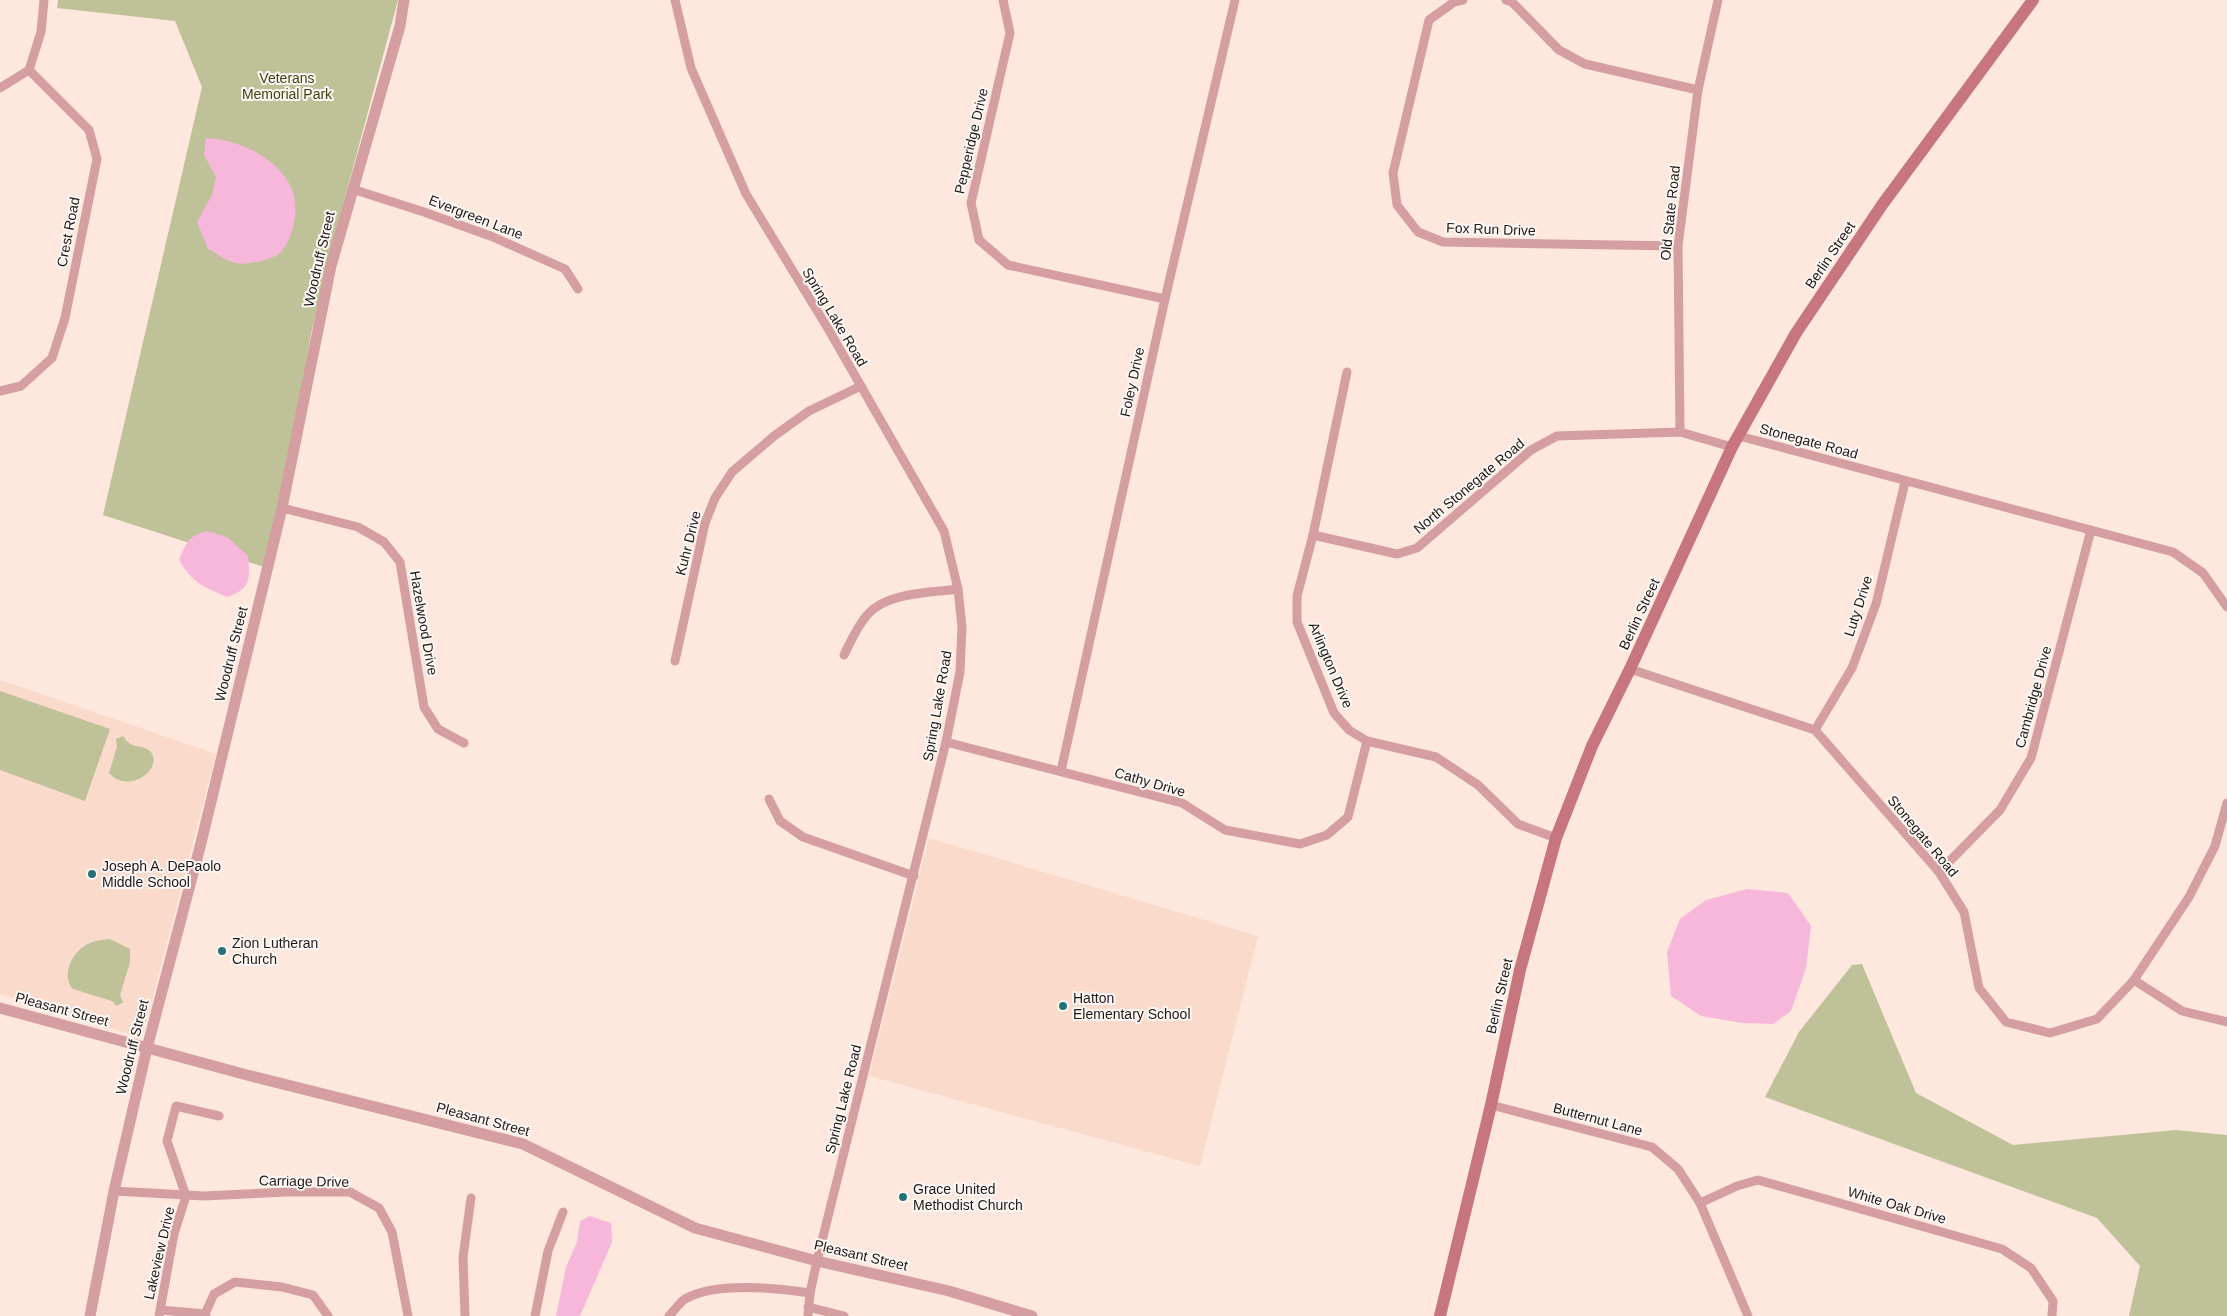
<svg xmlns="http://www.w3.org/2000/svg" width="2227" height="1316" viewBox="0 0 2227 1316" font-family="Arial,sans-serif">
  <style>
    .built { fill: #f9dacb }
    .green { fill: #bfc199 }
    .water { fill: #f7b7db }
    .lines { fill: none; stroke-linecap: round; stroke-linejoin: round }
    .minor { stroke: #d59ea0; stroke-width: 9 }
    .tertiary { stroke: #d59ea0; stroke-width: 11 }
    .secondary { stroke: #c6767c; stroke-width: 12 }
    .poi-dot { fill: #277178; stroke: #fdf8f6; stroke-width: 2 }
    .labels { text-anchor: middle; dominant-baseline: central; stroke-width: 4; stroke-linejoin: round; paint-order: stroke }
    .park-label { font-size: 14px; fill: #42420e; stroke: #fdf8f6 }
    .street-label { font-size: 14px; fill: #211915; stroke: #fdf8f6 }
    .poi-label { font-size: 14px; fill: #211915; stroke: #fdf8f6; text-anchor: start }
  </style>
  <rect width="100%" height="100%" fill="#fee7dc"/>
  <!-- built -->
  <g class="built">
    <polygon points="0,680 216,754 144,1030 134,1035 0,994"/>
    <polygon points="929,838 1258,936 1200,1166 869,1076"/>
  </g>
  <!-- green -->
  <g class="green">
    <polygon points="58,0 398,0 337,227 311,334 292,447 264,567 103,515 202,87 175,21 57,8"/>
    <polygon points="0,691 110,729 85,801 0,770"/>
    <path d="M123,736C125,738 126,741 128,742C133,748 144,745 150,751C165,767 130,796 109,773L117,747L116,739Z"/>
    <path d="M110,939L130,949V962L120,995L123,1002L117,1006L112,1001L73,989C62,977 70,956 83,947C91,941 100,940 110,939Z"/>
    <polygon points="1862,964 1916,1093 2013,1145 2176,1130 2227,1135 2227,1316 2129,1316 2140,1266 2097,1218 1765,1097 1799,1032 1852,965"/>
  </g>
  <!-- water -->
  <g class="water">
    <path d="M206,138C236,139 275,156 290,185C300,204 295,234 282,251C275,260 246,266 235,263C226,261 216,253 208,249L197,222L212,195L216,177L204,155Z"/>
    <path d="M207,531L227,537L248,556C250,579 251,589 227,597C204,587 192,583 179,560C187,542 188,536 207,531Z"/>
    <polygon points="1747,889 1788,893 1811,926 1806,968 1791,1011 1773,1024 1742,1023 1701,1016 1671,996 1667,952 1680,919 1706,900"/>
    <polygon points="590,1216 611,1223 612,1242 580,1316 556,1316 566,1267 577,1242 580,1221"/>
  </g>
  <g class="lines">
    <!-- minor -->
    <g class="minor">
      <polyline points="675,0 691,68 746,194 830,332 944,531 958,589 962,627 960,672 946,742 817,1261 810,1293 808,1316"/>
      <polyline points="1003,0 1010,33 971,203 979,240 1008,265 1165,299"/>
      <polyline points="1463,0 1454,2 1429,20 1393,173 1397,205 1418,232 1443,242 1678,246"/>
      <polyline points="1506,0 1512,2 1559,50 1585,64 1698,90"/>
      <polyline points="0,88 29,70 41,32 44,0"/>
      <polyline points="352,189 424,212 493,237 565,269 578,289"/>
      <polyline points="1347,372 1313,535 1297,596 1297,622 1334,713 1349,730 1367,741 1436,757 1478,785 1518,824 1556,838"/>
      <polyline points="0,391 21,386 52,358 65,318 97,159 89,130 29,70"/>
      <polyline points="1680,432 1678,246 1698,90 1718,0"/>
      <polyline points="1739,436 2173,552 2203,573 2227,607"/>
      <polyline points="282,508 358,527 384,542 400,562 424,707 438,729 464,743"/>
      <polyline points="1313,535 1397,554 1417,548 1531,450 1557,436 1680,432 1732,447"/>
      <path d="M844,655C851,641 857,626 868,614C888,592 930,593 958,589"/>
      <polyline points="675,661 705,523 715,498 732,472 774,436 809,411 861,386"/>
      <polyline points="1630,669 1815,730 1939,872 1964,912 1979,988 2006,1022 2050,1033 2097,1019 2134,980 2189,897 2215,846 2227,803"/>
      <polyline points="1815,730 1852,668 1876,604 1905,482"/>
      <polyline points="946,742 1182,803 1225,830 1300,844 1327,835 1348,817 1367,741"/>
      <polyline points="1061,771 1165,299 1235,0"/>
      <polyline points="769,799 780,821 803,837 914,876"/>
      <polyline points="1939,872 2000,810 2031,758 2091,530"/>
      <polyline points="2134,980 2182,1011 2227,1022"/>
      <polyline points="1491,1105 1652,1147 1678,1169 1700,1203 1748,1316"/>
      <polyline points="114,1191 204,1196 286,1192 350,1192 379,1208 392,1232 408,1316"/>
      <polyline points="1700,1203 1737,1186 1758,1180 2002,1249 2031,1268 2053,1301 2052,1316"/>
      <polyline points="808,1307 844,1316"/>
      <polyline points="161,1310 205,1314"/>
      <polyline points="159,1316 174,1234 186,1196 167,1141 176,1106 219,1116"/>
      <polyline points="206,1316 205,1314 214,1294 235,1282 282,1287 313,1295 328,1316"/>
      <polyline points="465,1316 463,1257 471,1198"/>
      <polyline points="535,1316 548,1251 563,1212"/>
      <path d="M669,1316C674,1311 679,1303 685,1299C716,1281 776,1288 810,1293"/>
    </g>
    <!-- tertiary -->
    <g class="tertiary">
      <polyline points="0,1008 247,1075 523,1144 695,1228 817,1261 949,1291 1032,1316"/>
      <polyline points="90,1316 114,1191 147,1048 201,843 282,508 331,266 400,26 404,0"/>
    </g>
    <!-- secondary -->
    <polyline class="secondary" points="1440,1316 1491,1105 1520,970 1556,838 1592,746 1630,669 1732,447 1796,333 1882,205 2033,0"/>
  </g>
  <!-- markers -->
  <g class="poi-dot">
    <circle cx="92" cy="874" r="5"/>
    <circle cx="222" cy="951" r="5"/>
    <circle cx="1063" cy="1006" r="5"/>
    <circle cx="903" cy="1197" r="5"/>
  </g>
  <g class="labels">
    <!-- park labels -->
    <g class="park-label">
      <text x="287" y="78">Veterans<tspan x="287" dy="16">Memorial Park</tspan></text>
    </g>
    <!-- street labels -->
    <g class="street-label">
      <text transform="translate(971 141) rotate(-77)">Pepperidge Drive</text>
      <text transform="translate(1670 213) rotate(-84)">Old State Road</text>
      <text transform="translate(476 217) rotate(21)">Evergreen Lane</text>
      <text transform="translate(1491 229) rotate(2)">Fox Run Drive</text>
      <text transform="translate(68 232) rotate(-79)">Crest Road</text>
      <text transform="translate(1830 255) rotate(-56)">Berlin Street</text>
      <text transform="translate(319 259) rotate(-77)">Woodruff Street</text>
      <text transform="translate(835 317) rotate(59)">Spring Lake Road</text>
      <text transform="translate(1132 382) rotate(-78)">Foley Drive</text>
      <text transform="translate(1809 441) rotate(15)">Stonegate Road</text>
      <text transform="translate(1469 486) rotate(-40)">North Stonegate Road</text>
      <text transform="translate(688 543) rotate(-76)">Kuhr Drive</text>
      <text transform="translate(1858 606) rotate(-72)">Luty Drive</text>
      <text transform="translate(1639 614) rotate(-65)">Berlin Street</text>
      <text transform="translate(424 623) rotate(80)">Hazelwood Drive</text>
      <text transform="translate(231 654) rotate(-76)">Woodruff Street</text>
      <text transform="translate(1331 665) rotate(67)">Arlington Drive</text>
      <text transform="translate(2033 697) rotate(-75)">Cambridge Drive</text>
      <text transform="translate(937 706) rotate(-80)">Spring Lake Road</text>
      <text transform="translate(1150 782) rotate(16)">Cathy Drive</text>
      <text transform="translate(1923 836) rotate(50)">Stonegate Road</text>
      <text transform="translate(1499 996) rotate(-77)">Berlin Street</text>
      <text transform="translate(62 1009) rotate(15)">Pleasant Street</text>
      <text transform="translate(132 1047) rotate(-76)">Woodruff Street</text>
      <text transform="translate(843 1099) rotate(-76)">Spring Lake Road</text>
      <text transform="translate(483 1119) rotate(15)">Pleasant Street</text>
      <text transform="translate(1598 1119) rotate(15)">Butternut Lane</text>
      <text transform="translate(304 1181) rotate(1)">Carriage Drive</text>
      <text transform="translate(1897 1205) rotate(16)">White Oak Drive</text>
      <text transform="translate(159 1253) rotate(-77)">Lakeview Drive</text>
      <text transform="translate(861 1255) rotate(13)">Pleasant Street</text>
    </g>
    <!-- poi labels -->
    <g class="poi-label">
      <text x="102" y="866">Joseph A. DePaolo<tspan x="102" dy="16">Middle School</tspan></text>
      <text x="232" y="943">Zion Lutheran<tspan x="232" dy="16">Church</tspan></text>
      <text x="1073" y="998">Hatton<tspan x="1073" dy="16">Elementary School</tspan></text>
      <text x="913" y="1189">Grace United<tspan x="913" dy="16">Methodist Church</tspan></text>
    </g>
  </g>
</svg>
